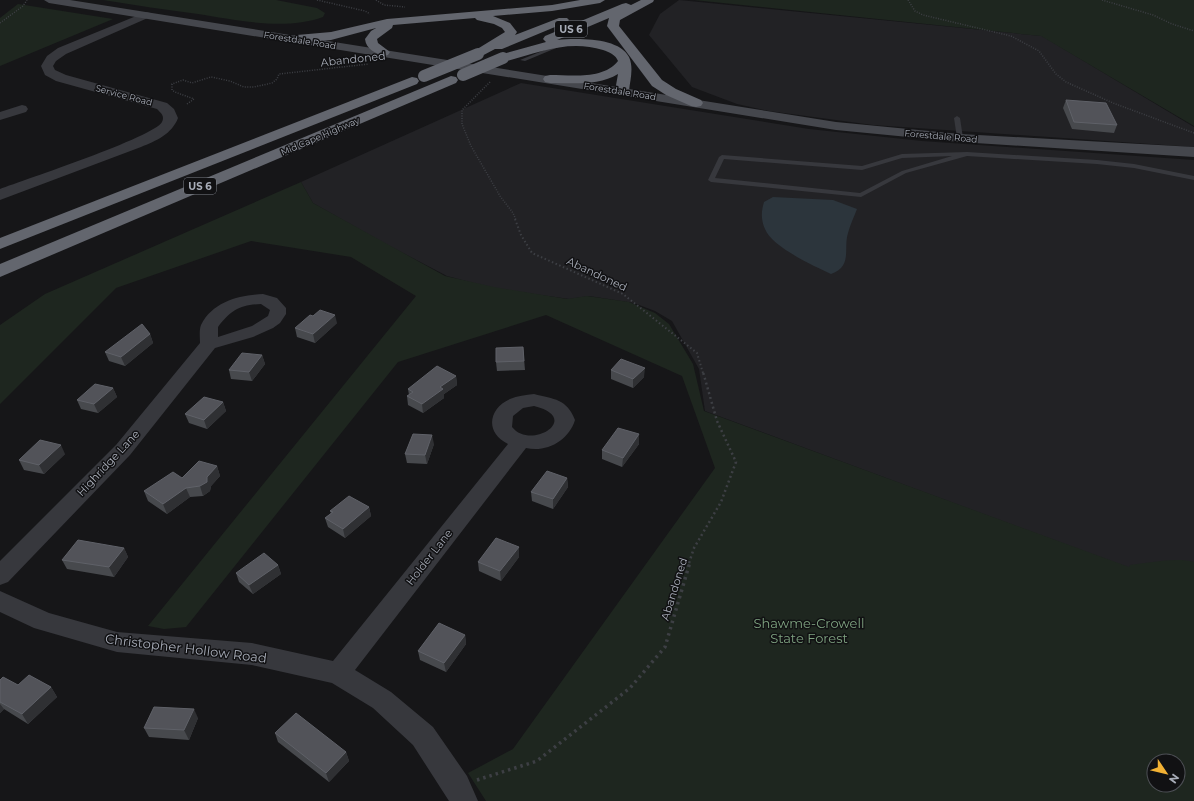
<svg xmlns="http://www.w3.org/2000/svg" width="1194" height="801" viewBox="0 0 1194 801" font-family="Montserrat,sans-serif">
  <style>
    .built { fill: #222225 }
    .green { fill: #1e261f; fill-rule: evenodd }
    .water { fill: #2c353c }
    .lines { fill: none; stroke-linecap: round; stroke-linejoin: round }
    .path-far3 { stroke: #3d3f44; stroke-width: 1.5; stroke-dasharray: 1 1.5; stroke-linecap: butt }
    .path-far2 { stroke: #3d3f44; stroke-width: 2; stroke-dasharray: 1.5 2.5; stroke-linecap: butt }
    .path-far1 { stroke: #3d3f44; stroke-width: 2.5; stroke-dasharray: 2 3; stroke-linecap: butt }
    .path { stroke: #3d3f44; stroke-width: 3.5; stroke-dasharray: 2.5 4; stroke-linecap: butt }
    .service { fill: #37383d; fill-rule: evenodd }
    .minor { fill: #37383d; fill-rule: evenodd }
    .tertiary { fill: #37383d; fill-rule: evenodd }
    .secondary { fill: #45474d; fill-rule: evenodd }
    .motorway { fill: #63666e; fill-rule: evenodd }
    .motorway-bridge { stroke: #63666e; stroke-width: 12 }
    .wall { fill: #47494d }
    .shaded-wall { fill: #2f3033 }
    .building { fill: #525359; stroke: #5f6168 }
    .labels { text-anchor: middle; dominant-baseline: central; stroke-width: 3; stroke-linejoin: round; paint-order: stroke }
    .far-street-label { font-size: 9px; fill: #a8adb8; stroke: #111113 }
    .shield { fill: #111113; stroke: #7b7e86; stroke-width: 1 }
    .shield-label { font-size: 10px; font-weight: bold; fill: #a8adb8 }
    .street-label { font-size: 11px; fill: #a8adb8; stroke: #111113 }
    .near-park-label { font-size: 13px; fill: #7fa381; stroke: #111113 }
    .near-street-label { font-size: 13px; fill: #a8adb8; stroke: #111113 }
  </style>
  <rect width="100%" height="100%" fill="#161618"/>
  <!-- built -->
  <g class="built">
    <polygon points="679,0 1042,36 1194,127 1194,147 873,125 769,111 737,104 692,87 649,35 660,14"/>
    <polygon points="521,83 809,129 922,141 1194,160 1194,592 705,411 699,369 672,321 655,311 634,303 589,296 569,299 492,288 447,276 382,242 313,203 301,182"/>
  </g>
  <!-- green -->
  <g class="green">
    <path d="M103,0H276L317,8L325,13L323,17C285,31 236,20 198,14C166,10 135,5 103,0Z"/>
    <polygon points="694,0 1194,0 1194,126 1041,36"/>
    <polygon points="18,4 113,19 0,66 0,18"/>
    <path d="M301,182L313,203L445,276L494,287L567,299L587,296L629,302L655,313L669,324L693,364L704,411L1129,567L1130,565C1149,563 1176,557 1194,562V801H486L468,773L513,749L715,468L682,376L546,315L398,362L186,627L164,629L148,626L416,296L351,257L251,241L116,288L0,404V325L45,294ZM1154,761H1178V785H1154Z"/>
  </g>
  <!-- water -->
  <path class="water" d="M773,197L833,200L857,209C854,217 850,225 848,233C843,249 853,266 831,274C814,266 772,247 765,229C761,220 761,212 764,202Z"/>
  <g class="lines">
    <!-- path-far3 -->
    <g class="path-far3">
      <polyline points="317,0 365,11 370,14"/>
      <polyline points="376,0 384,5 405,7"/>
      <polyline points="908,0 915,11 923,15 1011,36 1039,51 1056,74 1066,82 1113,103 1194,133"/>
      <polyline points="1102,0 1153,15 1172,24 1194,31"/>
      <polyline points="0,23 23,6 27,0"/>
      <polyline points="490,82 462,110 462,124 471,146 500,196 513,213 516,220"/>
      <polyline points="187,104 194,99 175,92 172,90 172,84 183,80 192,83 211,77 230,81 244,87 254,87 272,83 277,79 279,74 369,64"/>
    </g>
    <!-- path-far2 -->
    <polyline class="path-far2" points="515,219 521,235 532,253 623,294 697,353 703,373"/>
    <!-- path-far1 -->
    <polyline class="path-far1" points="689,563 694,548 721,502 736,462 717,421 703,372"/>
    <!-- path -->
    <polyline class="path" points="477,780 537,761 630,688 665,647 690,562"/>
    <!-- service -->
    <g class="service">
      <polygon points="557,45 561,46 525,61 520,60"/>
      <polygon points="957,116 960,118 963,138 960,140 957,138 954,118"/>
      <path d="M967,152L1097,160L1134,164L1194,176V180L1134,168L1097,164L967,156L906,173L861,197L711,182L708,180L719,157L722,155L862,166L902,154ZM952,156L902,171L860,193L715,178L724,159L862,170L902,158Z"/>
    </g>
    <!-- minor -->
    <g class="minor">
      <polygon points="22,105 26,106 28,109 26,112 0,120 0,112"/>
      <path d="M263,294L277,298L286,308V314L280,323L273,328L253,337L215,348L130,455L8,582L0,585V561L116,445L200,343C200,338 199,330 201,325C213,301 240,295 263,294ZM261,304L270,310L268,316L252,326L218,337V327C231,310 240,305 261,304Z"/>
      <path d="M534,394C554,399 567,399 575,420C569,440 547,453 526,448L355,670L391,692L433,727L467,776L478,801H449L413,745L373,708L332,683L252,665L117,652L34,628L0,612V591L49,613L117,632L252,643L333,661L508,444C485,433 488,409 510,399C517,396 526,395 534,394ZM534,406C583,418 531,451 512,427L513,416L523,408Z"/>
    </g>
    <!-- tertiary -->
    <path class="tertiary" d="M146,12L150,13L152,15L150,17L66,54L56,61L53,66L55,70L66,75L167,103L174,109L178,118C172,134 156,141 141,147L0,200V189C24,180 154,137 162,122C165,116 161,113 157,109L56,81L45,75L41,66L47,56L58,48Z"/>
    <!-- secondary -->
    <polygon class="secondary" points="44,0 70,0 836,122 960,134 1194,147 1194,157 960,142 836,130 49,3"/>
    <!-- motorway -->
    <g class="motorway">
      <path d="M580,0H605L600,3L552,11L493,16L510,23L517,32L515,35L559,18H567L569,20L567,22L502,49H495L478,58L474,57L472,54L474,51L505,32L502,28L494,24L477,20L475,18L393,25L392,28L377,39L378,43L390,52L388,55L384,56C375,53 366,49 365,39L371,31L376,28L331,40L297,43L293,42L291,39L293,36L297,35L331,32L387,19L552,5Z"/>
      <path d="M641,0H654L653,2L620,20L619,26L662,80L676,89L701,100L703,103L701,106L696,107L691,106L666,95L652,86L607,26L609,18L557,40C576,38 619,37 629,57C634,68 630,80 629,91L627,94H617L615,91L618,74C599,86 571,83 550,83L545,82L543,79L545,76L550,75C571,75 603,80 618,61C616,55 609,52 603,50C568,39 537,53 503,62L499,61L497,58L499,55L546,42L543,39L545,36L622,4L626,3L631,5Z"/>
      <polygon points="451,76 456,77 458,80 456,83 0,277 0,264"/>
      <polygon points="412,77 417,78 419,81 417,84 0,249 0,238"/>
    </g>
    <!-- motorway-bridge -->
    <g class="motorway-bridge">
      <polyline points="463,75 503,58"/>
      <polyline points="424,76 478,54"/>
    </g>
  </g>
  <!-- wall -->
  <g class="wall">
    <polygon points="1066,100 1117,125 1114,133 1072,129 1063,108"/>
    <polygon points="337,323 315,343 297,337 295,328"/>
    <polygon points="150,334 153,343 125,366 109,361 105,352"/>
    <polygon points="523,347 525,370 497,371 496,362"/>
    <polygon points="262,355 265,364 252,381 231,379 229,370"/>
    <polygon points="611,370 644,377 633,388 611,379"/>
    <polygon points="456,376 457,385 444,394 444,398 423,413 408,405 407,396 409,395 408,389"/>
    <polygon points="113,388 117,397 98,413 81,409 77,400"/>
    <polygon points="223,402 226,411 207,429 189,423 185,414"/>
    <polygon points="639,435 639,444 622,467 602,459 602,450"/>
    <polygon points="434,444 427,464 407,463 405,454"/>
    <polygon points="65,454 44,474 24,470 19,460"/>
    <polygon points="217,466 220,476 211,486 210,491 203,496 190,497 167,514 148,501 144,491"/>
    <polygon points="567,478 568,487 553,509 532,501 531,492"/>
    <polygon points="369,507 371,516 345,538 328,527 325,518 331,513 330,511"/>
    <polygon points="124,548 128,557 114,577 67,569 62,560"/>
    <polygon points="519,557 501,581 479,571 478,562"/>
    <polygon points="278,565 281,574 253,594 239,582 236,573"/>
    <polygon points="465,635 466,644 446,672 420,660 418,651"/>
    <polygon points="0,680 18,685 51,687 57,697 28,724 4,709 0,713"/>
    <polygon points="198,718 189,740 149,737 144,728"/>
    <polygon points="275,733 346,752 349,761 329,782 278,742"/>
  </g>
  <!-- shaded-wall -->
  <g class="shaded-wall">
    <polygon points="335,315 337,323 315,343 313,334"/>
    <polygon points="150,334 153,343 125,366 121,357"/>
    <polygon points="262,355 265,364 252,381 249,372"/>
    <polygon points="645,368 644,377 633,388 633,379"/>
    <polygon points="456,376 457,385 444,394 444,398 423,413 422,404 440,387"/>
    <polygon points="113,388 117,397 98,413 94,404"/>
    <polygon points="223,402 226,411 207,429 204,420"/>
    <polygon points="639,434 639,444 622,467 623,458"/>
    <polygon points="432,435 434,444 427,464 425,455"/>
    <polygon points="61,445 65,454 44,474 39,465"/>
    <polygon points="217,466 220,476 211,486 210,491 203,496 200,486 207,477"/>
    <polygon points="567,478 568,487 553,509 553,499"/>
    <polygon points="186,488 190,497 167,514 163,504"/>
    <polygon points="369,507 371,516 345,538 343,529"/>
    <polygon points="519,547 519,557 501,581 500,571"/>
    <polygon points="124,548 128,557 114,577 109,567"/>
    <polygon points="278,565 281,574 253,594 249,585"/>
    <polygon points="465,635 466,644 446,672 444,663"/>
    <polygon points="51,687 57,697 28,724 22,714"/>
    <polygon points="0,704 4,709 0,713"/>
    <polygon points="194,709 198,718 189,740 184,730"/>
    <polygon points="346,752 349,761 329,782 326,773"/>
  </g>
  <!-- building -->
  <g class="building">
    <polygon points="1066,100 1106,103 1117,125 1074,122"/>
    <polygon points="320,310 335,315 313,334 295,328 310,315 313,316"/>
    <polygon points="142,324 150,334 121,357 105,352"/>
    <polygon points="523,347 524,361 496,362 496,348"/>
    <polygon points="242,353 262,355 249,372 229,370"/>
    <polygon points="621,359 645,368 633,379 611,370"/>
    <polygon points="437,366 456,376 440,387 443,389 422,404 407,396 413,392 408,389"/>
    <polygon points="95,384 113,388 94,404 77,400"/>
    <polygon points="204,397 223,402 204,420 185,414"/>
    <polygon points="618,428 639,434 623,458 602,450"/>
    <polygon points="413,434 432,435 425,455 405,454"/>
    <polygon points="40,440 61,445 39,465 19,460"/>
    <polygon points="199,461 217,466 207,477 207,482 200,486 186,488 163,504 144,491 173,472 182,478"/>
    <polygon points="547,471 567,478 553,499 531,492"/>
    <polygon points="349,496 369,507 343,529 325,518 333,512 330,511"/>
    <polygon points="496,538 519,547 500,571 478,562"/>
    <polygon points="78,540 124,548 109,567 62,560"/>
    <polygon points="264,553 278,565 249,585 236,573"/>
    <polygon points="439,623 465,635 444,663 418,651"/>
    <polygon points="29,675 51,687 22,714 0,702 0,680 3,677 18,685"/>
    <polygon points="154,707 194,709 184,730 144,728"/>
    <polygon points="296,713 346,752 326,773 275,733"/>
  </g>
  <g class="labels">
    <!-- far-street labels -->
    <g class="far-street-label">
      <text transform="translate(300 40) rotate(9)">Forestdale Road</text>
      <text transform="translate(620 91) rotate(9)">Forestdale Road</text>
      <text transform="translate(124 95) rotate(15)">Service Road</text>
      <text transform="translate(320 136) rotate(-23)">Mid Cape Highway</text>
      <text transform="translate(941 136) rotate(5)">Forestdale Road</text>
    </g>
    <!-- shield labels -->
    <g class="shield">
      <rect x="555" y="21" width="32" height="16" rx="3"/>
      <rect x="184" y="178" width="32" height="16" rx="3"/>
    </g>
    <g class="shield-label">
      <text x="571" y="29">US 6</text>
      <text x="200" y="186">US 6</text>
    </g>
    <!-- street labels -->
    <g class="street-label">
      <text transform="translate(353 59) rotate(-6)">Abandoned</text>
      <text transform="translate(597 274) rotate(25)">Abandoned</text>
      <text transform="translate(108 463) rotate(-47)">Highridge Lane</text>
      <text transform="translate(429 557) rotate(-52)">Holder Lane</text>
      <text transform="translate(674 589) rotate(-73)">Abandoned</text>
    </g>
    <!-- near-park labels -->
    <g class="near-park-label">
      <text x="809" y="623">Shawme-Crowell<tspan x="809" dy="15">State Forest</tspan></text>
    </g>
    <!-- near-street labels -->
    <g class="near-street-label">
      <text transform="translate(186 648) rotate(7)">Christopher Hollow Road</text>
    </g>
  </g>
  <!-- north arrow -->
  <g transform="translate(1166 773) rotate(125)"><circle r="19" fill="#111113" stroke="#4d4f55"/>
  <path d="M0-3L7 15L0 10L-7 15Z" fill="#f2b134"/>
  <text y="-6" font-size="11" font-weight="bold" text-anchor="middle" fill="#a8adb8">N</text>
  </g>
</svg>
